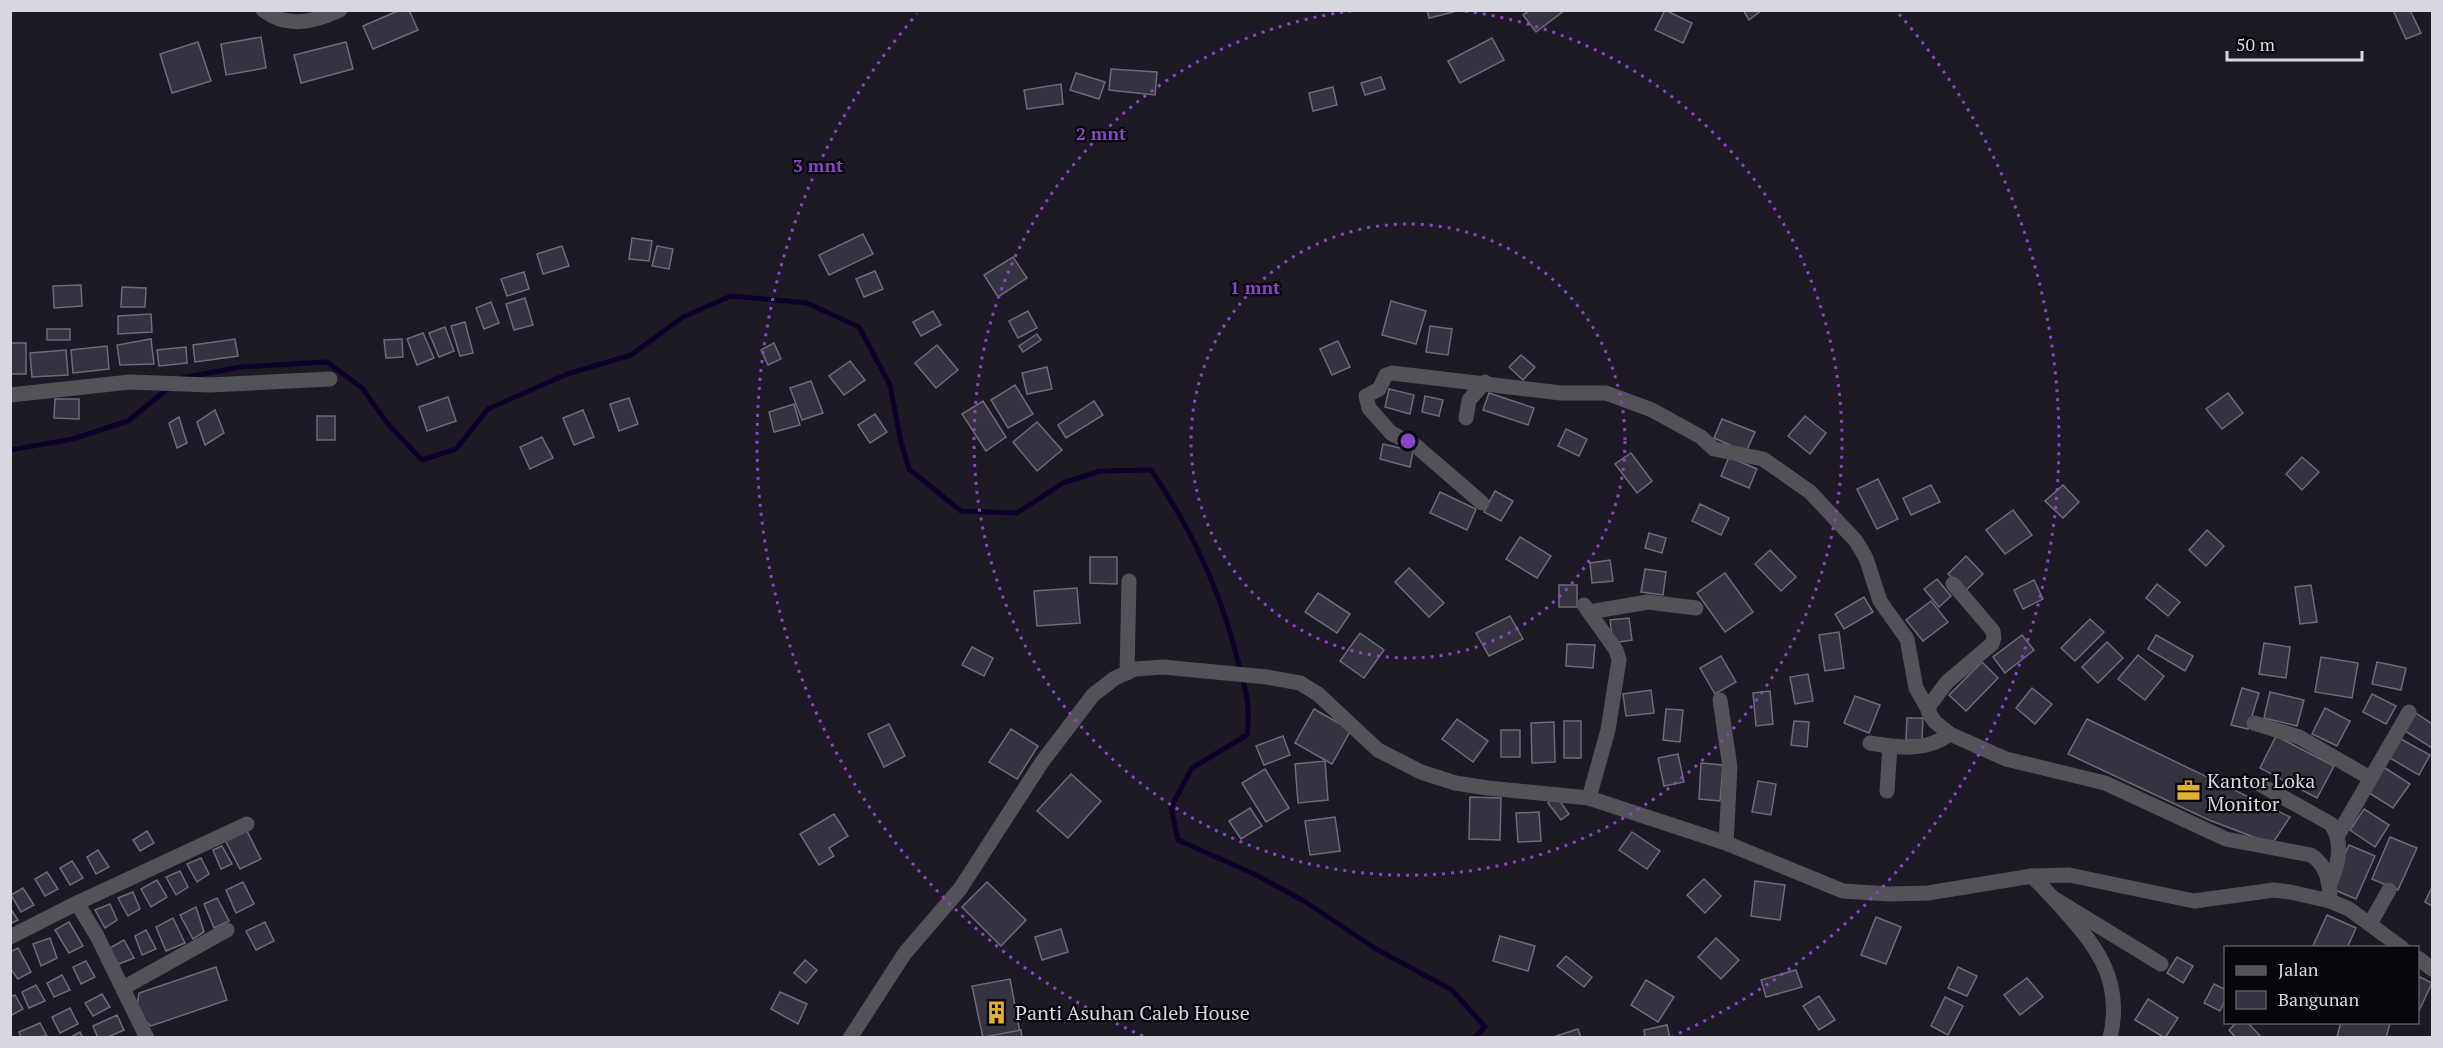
<svg xmlns="http://www.w3.org/2000/svg" width="2443" height="1048" viewBox="0 0 2443 1048" font-family="'PT Serif',serif">
  <style>
    .lines { fill: none; stroke-linecap: round; stroke-linejoin: round }
    .stream { stroke: #0f0029; stroke-width: 5 }
    .building { fill: #363341; stroke: #6e6a7a; stroke-width: 1.5 }
    .minor { stroke: #535259; stroke-width: 15 }
    .ring { fill: none; stroke: #8946c4; stroke-width: 3; stroke-dasharray: 3 6 }
    .labels { text-anchor: middle; dominant-baseline: central; stroke-width: 4.5; stroke-linejoin: round; paint-order: stroke }
    .poi-label { font-size: 20px; fill: #d8d6df; stroke: #07060b; text-anchor: start }
    .centre { fill: #8946c4; stroke: #07060b; stroke-width: 3 }
    .ring-label { font-size: 18px; text-anchor: middle; font-weight: bold; fill: #8946c4; stroke: #07060b; stroke-width: 4.5; stroke-linejoin: round; paint-order: stroke }
  </style>
  <rect width="100%" height="100%" fill="#1d1a26"/>
  <g class="lines">
    <!-- stream -->
    <g class="stream">
      <path d="M182,378L240,367L327,362L362,388L388,424L422,460L456,449L488,409L567,374L631,355L683,317L731,296L807,303L859,327L890,385L901,442L909,469L961,511L1017,513L1063,483L1100,471L1151,470C1191,528 1220,589 1237,658C1245,687 1251,704 1247,735L1192,768L1171,807L1178,840L1254,874L1304,901L1376,949L1452,990L1485,1027L1474,1038"/>
      <polyline points="10,450 73,439 128,421 170,387"/>
    </g>
  </g>
  <!-- building -->
  <g class="building">
    <polygon points="400,10 409,10 418,30 373,49 363,26"/>
    <polygon points="1427,10 1454,10 1454,12 1429,18"/>
    <polygon points="1530,10 1565,10 1536,32 1523,15"/>
    <polygon points="1665,10 1692,23 1683,43 1655,30"/>
    <polygon points="1743,10 1762,10 1749,20"/>
    <polygon points="2393,10 2410,10 2421,33 2406,39"/>
    <polygon points="261,37 266,68 226,75 221,44"/>
    <polygon points="1492,38 1504,60 1460,83 1448,61"/>
    <polygon points="198,42 211,81 172,93 160,54"/>
    <polygon points="346,42 353,69 301,83 294,55"/>
    <polygon points="1111,69 1157,72 1155,95 1109,90"/>
    <polygon points="1076,73 1105,82 1099,99 1070,90"/>
    <polygon points="1381,77 1385,89 1365,95 1361,83"/>
    <polygon points="1061,84 1063,104 1027,109 1024,90"/>
    <polygon points="1333,87 1337,105 1313,111 1309,93"/>
    <polygon points="863,234 873,254 829,275 819,255"/>
    <polygon points="632,238 652,241 649,261 629,259"/>
    <polygon points="562,246 569,266 543,274 537,254"/>
    <polygon points="657,246 673,249 669,269 652,266"/>
    <polygon points="1013,257 1027,278 998,297 984,275"/>
    <polygon points="875,271 883,289 864,297 856,279"/>
    <polygon points="524,272 529,289 507,296 501,279"/>
    <polygon points="81,285 82,306 54,308 53,286"/>
    <polygon points="122,287 146,288 145,307 121,307"/>
    <polygon points="525,298 533,325 514,330 506,304"/>
    <polygon points="1391,301 1426,311 1416,344 1382,335"/>
    <polygon points="491,302 499,323 484,329 476,308"/>
    <polygon points="933,311 941,325 921,336 913,322"/>
    <polygon points="1028,311 1037,328 1018,338 1009,321"/>
    <polygon points="151,314 152,332 118,334 118,316"/>
    <polygon points="465,322 473,353 460,356 451,326"/>
    <polygon points="1430,326 1452,329 1448,355 1426,352"/>
    <polygon points="445,327 454,351 439,357 429,333"/>
    <rect x="47" y="329" width="23" height="11"/>
    <polygon points="423,333 434,358 417,365 407,339"/>
    <polygon points="1037,334 1041,340 1023,352 1019,346"/>
    <polygon points="151,339 154,364 120,365 117,345"/>
    <polygon points="235,339 238,356 195,362 193,345"/>
    <polygon points="402,339 403,357 386,358 384,340"/>
    <polygon points="1338,341 1350,367 1332,375 1320,349"/>
    <rect x="10" y="343" width="16" height="31"/>
    <polygon points="774,343 781,359 768,365 761,350"/>
    <polygon points="937,345 958,370 936,388 915,363"/>
    <polygon points="107,346 109,369 73,373 71,350"/>
    <polygon points="186,347 187,363 159,366 157,350"/>
    <polygon points="66,350 68,375 32,377 30,353"/>
    <polygon points="1521,355 1535,367 1523,380 1509,367"/>
    <polygon points="850,361 865,380 844,395 829,376"/>
    <polygon points="1047,367 1052,389 1027,394 1022,373"/>
    <polygon points="811,381 823,413 802,420 790,388"/>
    <polygon points="1015,385 1033,414 1008,428 991,400"/>
    <polygon points="1389,389 1414,395 1410,414 1385,407"/>
    <polygon points="1489,393 1534,408 1528,425 1483,410"/>
    <polygon points="2228,393 2243,413 2222,429 2206,409"/>
    <polygon points="1425,396 1443,400 1439,416 1422,412"/>
    <polygon points="448,397 456,421 427,431 419,407"/>
    <polygon points="629,398 638,424 619,431 610,404"/>
    <polygon points="55,399 79,399 79,419 54,418"/>
    <polygon points="983,401 1006,437 986,451 962,414"/>
    <polygon points="1094,401 1103,415 1066,438 1058,425"/>
    <polygon points="794,404 800,425 774,432 769,412"/>
    <polygon points="215,410 224,433 205,445 197,422"/>
    <polygon points="583,410 594,437 574,445 563,418"/>
    <polygon points="875,414 887,432 870,443 858,425"/>
    <rect x="317" y="416" width="18" height="24"/>
    <polygon points="1805,416 1826,433 1810,454 1788,436"/>
    <polygon points="179,417 187,443 177,448 169,423"/>
    <polygon points="1722,419 1755,432 1746,452 1714,438"/>
    <polygon points="1037,422 1062,450 1037,471 1013,442"/>
    <polygon points="1566,429 1587,439 1579,456 1558,446"/>
    <polygon points="542,437 553,458 530,469 520,447"/>
    <polygon points="1383,444 1413,451 1410,467 1380,459"/>
    <polygon points="1631,453 1652,481 1637,493 1615,464"/>
    <polygon points="1729,457 1757,469 1749,488 1721,476"/>
    <polygon points="2302,457 2319,472 2302,490 2286,474"/>
    <polygon points="1878,479 1898,519 1877,529 1857,489"/>
    <polygon points="1931,485 1940,502 1911,515 1903,498"/>
    <polygon points="2063,485 2079,502 2063,518 2045,501"/>
    <polygon points="1495,491 1513,501 1501,521 1484,512"/>
    <polygon points="1440,492 1476,509 1467,530 1430,513"/>
    <polygon points="1700,504 1729,518 1721,535 1692,521"/>
    <polygon points="2013,510 2032,535 2005,554 1986,530"/>
    <polygon points="2207,530 2224,546 2206,566 2189,550"/>
    <polygon points="1649,533 1666,538 1662,553 1645,548"/>
    <polygon points="1520,537 1551,556 1537,578 1506,559"/>
    <polygon points="1770,550 1796,577 1781,591 1755,564"/>
    <polygon points="1966,556 1983,574 1965,591 1948,574"/>
    <polygon points="1090,557 1117,557 1117,584 1090,583"/>
    <polygon points="1610,560 1613,581 1592,583 1590,563"/>
    <polygon points="1409,568 1444,603 1429,617 1395,582"/>
    <polygon points="1645,569 1666,572 1663,595 1641,592"/>
    <polygon points="1725,573 1753,612 1725,632 1697,593"/>
    <polygon points="1937,579 1951,596 1939,607 1924,589"/>
    <polygon points="2034,580 2043,599 2023,609 2014,590"/>
    <polygon points="2157,584 2180,602 2168,616 2146,598"/>
    <rect x="1559" y="585" width="18" height="22"/>
    <polygon points="2311,585 2317,622 2300,624 2295,587"/>
    <polygon points="1077,588 1080,623 1037,626 1034,591"/>
    <polygon points="1318,593 1350,614 1337,633 1305,612"/>
    <polygon points="1864,597 1873,612 1844,629 1835,614"/>
    <polygon points="1931,601 1948,622 1923,641 1906,620"/>
    <polygon points="1510,616 1523,639 1489,656 1476,633"/>
    <polygon points="1629,618 1632,640 1613,643 1610,620"/>
    <polygon points="2090,619 2104,632 2075,661 2061,648"/>
    <polygon points="1839,632 1844,668 1825,671 1819,635"/>
    <polygon points="1360,633 1384,650 1364,678 1340,661"/>
    <polygon points="2022,635 2034,650 2005,673 1993,657"/>
    <polygon points="2156,635 2193,656 2185,671 2148,649"/>
    <polygon points="2107,642 2123,658 2098,683 2082,667"/>
    <polygon points="2264,643 2290,647 2286,678 2259,674"/>
    <polygon points="1567,644 1595,645 1593,668 1566,666"/>
    <polygon points="972,647 993,658 984,676 962,665"/>
    <polygon points="2138,655 2164,676 2145,700 2118,679"/>
    <polygon points="1721,656 1736,682 1715,694 1700,668"/>
    <polygon points="2321,657 2358,663 2352,698 2315,692"/>
    <polygon points="1982,662 1998,678 1966,711 1949,695"/>
    <polygon points="2377,662 2406,668 2401,690 2372,684"/>
    <polygon points="1808,674 1813,701 1795,704 1790,677"/>
    <polygon points="2032,688 2052,704 2035,724 2016,708"/>
    <polygon points="2242,688 2259,693 2248,729 2231,725"/>
    <polygon points="1651,690 1654,713 1626,716 1623,694"/>
    <polygon points="1770,691 1773,724 1756,726 1753,693"/>
    <polygon points="2270,692 2304,700 2297,726 2264,718"/>
    <polygon points="2372,694 2396,706 2386,724 2363,712"/>
    <polygon points="1855,696 1880,705 1869,733 1844,723"/>
    <polygon points="2325,708 2350,721 2337,746 2312,734"/>
    <polygon points="1314,709 1351,730 1332,764 1295,743"/>
    <polygon points="1666,709 1683,710 1680,742 1663,740"/>
    <polygon points="2416,713 2432,724 2432,748 2405,731"/>
    <polygon points="1907,718 1923,718 1922,740 1906,740"/>
    <polygon points="1457,719 1488,741 1473,762 1442,739"/>
    <polygon points="2087,719 2290,817 2272,844 2209,820 2068,754"/>
    <rect x="1564" y="721" width="17" height="37"/>
    <polygon points="1794,721 1809,722 1807,747 1791,745"/>
    <polygon points="1554,722 1555,762 1532,763 1531,723"/>
    <polygon points="889,724 905,756 884,767 868,734"/>
    <polygon points="1011,729 1038,746 1017,779 989,762"/>
    <rect x="1501" y="730" width="19" height="27"/>
    <polygon points="1283,736 1290,755 1264,765 1256,746"/>
    <polygon points="2276,736 2334,766 2317,798 2260,768"/>
    <polygon points="2399,738 2430,755 2419,775 2388,757"/>
    <polygon points="1678,754 1684,782 1664,786 1658,758"/>
    <polygon points="1325,761 1328,800 1298,803 1295,764"/>
    <polygon points="1701,763 1723,765 1720,801 1699,799"/>
    <polygon points="2382,766 2410,784 2393,808 2366,791"/>
    <polygon points="1265,769 1289,808 1266,822 1242,783"/>
    <polygon points="1071,774 1101,801 1068,838 1037,811"/>
    <polygon points="1758,781 1776,784 1771,815 1752,812"/>
    <polygon points="1556,796 1569,814 1561,820 1548,803"/>
    <polygon points="1470,797 1501,798 1500,840 1469,839"/>
    <polygon points="1250,808 1262,826 1241,839 1229,821"/>
    <polygon points="2364,809 2389,825 2375,847 2350,830"/>
    <polygon points="1539,812 1541,841 1518,842 1516,813"/>
    <polygon points="834,814 848,836 829,848 834,856 819,865 800,834"/>
    <polygon points="1335,817 1340,851 1310,855 1305,821"/>
    <polygon points="246,829 261,859 240,869 225,840"/>
    <polygon points="147,831 154,843 140,851 133,840"/>
    <polygon points="1632,832 1660,851 1647,869 1619,850"/>
    <polygon points="2390,837 2417,848 2398,890 2372,879"/>
    <polygon points="2349,845 2375,856 2356,899 2330,888"/>
    <polygon points="222,846 232,864 221,869 213,850"/>
    <polygon points="98,850 109,867 96,874 87,857"/>
    <polygon points="201,858 209,874 197,882 187,864"/>
    <polygon points="72,861 83,878 70,885 60,868"/>
    <polygon points="180,871 188,887 176,895 166,877"/>
    <polygon points="47,872 58,889 45,896 35,879"/>
    <polygon points="1704,879 1721,896 1705,913 1687,895"/>
    <polygon points="157,880 167,897 151,907 141,889"/>
    <polygon points="1755,881 1785,885 1780,920 1751,916"/>
    <polygon points="243,882 254,904 236,913 226,890"/>
    <polygon points="987,882 1026,920 1001,946 962,907"/>
    <polygon points="2432,887 2432,906 2425,902"/>
    <polygon points="23,888 34,905 21,912 11,895"/>
    <polygon points="133,892 140,909 128,916 118,898"/>
    <polygon points="217,898 229,921 214,928 204,904"/>
    <polygon points="110,904 117,920 105,928 95,910"/>
    <polygon points="196,907 204,932 193,939 180,915"/>
    <polygon points="10,908 18,920 10,924"/>
    <polygon points="2327,915 2356,928 2347,948 2312,948"/>
    <polygon points="1876,917 1901,927 1886,964 1861,955"/>
    <polygon points="173,918 185,943 166,951 156,927"/>
    <polygon points="69,922 83,946 69,953 55,930"/>
    <polygon points="265,922 274,941 256,950 246,931"/>
    <polygon points="1061,929 1068,952 1042,960 1035,937"/>
    <polygon points="146,930 156,949 142,955 135,936"/>
    <polygon points="1500,936 1535,946 1528,971 1493,961"/>
    <polygon points="50,938 57,958 41,966 33,944"/>
    <polygon points="1716,938 1739,960 1721,979 1698,957"/>
    <polygon points="124,940 134,958 116,965 108,949"/>
    <polygon points="18,948 31,972 18,979 10,968 10,952"/>
    <polygon points="1566,956 1592,977 1584,987 1557,966"/>
    <polygon points="2177,957 2193,966 2183,983 2167,973"/>
    <polygon points="805,960 817,970 806,983 794,973"/>
    <polygon points="86,961 95,977 81,984 73,967"/>
    <polygon points="216,967 227,1000 151,1026 136,1012 139,993"/>
    <polygon points="1958,967 1977,976 1967,996 1948,988"/>
    <polygon points="1796,970 1802,987 1766,997 1761,980"/>
    <polygon points="62,975 70,990 54,997 47,983"/>
    <polygon points="2418,976 2432,983 2418,1013"/>
    <polygon points="2027,978 2043,997 2020,1015 2004,995"/>
    <polygon points="1010,979 1021,1038 983,1038 972,986"/>
    <polygon points="1646,980 1674,997 1658,1022 1631,1005"/>
    <polygon points="2214,984 2226,990 2226,998 2220,1011 2204,1003"/>
    <polygon points="36,985 45,1001 29,1008 22,992"/>
    <polygon points="780,992 807,1004 798,1024 771,1009"/>
    <polygon points="102,994 110,1007 93,1016 85,1003"/>
    <polygon points="15,995 23,1009 10,1016 10,997"/>
    <polygon points="1819,996 1835,1020 1819,1030 1803,1006"/>
    <polygon points="1945,997 1963,1006 1948,1035 1931,1026"/>
    <polygon points="2148,999 2178,1018 2165,1038 2135,1020"/>
    <polygon points="70,1008 78,1024 60,1033 52,1017"/>
    <polygon points="117,1015 124,1030 106,1038 98,1038 93,1026"/>
    <polygon points="2237,1022 2247,1022 2262,1038 2236,1038 2229,1030"/>
    <polygon points="2341,1022 2389,1022 2390,1023 2386,1038 2340,1038 2337,1037"/>
    <polygon points="40,1023 47,1036 21,1038 19,1032"/>
    <polygon points="1667,1025 1670,1038 1645,1038 1644,1030"/>
    <polygon points="1578,1029 1581,1038 1556,1038 1556,1036"/>
    <polygon points="1021,1030 1022,1038 984,1038 984,1037"/>
    <polygon points="80,1032 83,1038 69,1038"/>
  </g>
  <g class="lines">
    <!-- minor -->
    <g class="minor">
      <path d="M263,10C288,29 314,22 340,10"/>
      <polyline points="10,395 130,382 210,385 330,379"/>
      <polyline points="1466,418 1469,400 1485,382"/>
      <polyline points="1482,503 1416,446 1391,433 1369,408 1366,396 1379,389 1386,375 1392,373 1561,393 1606,393 1652,410 1701,437 1714,449 1763,459 1810,492 1856,541 1866,558 1880,601 1907,639 1916,688 1929,711"/>
      <path d="M1953,584L1993,631L1994,638L1992,644L1947,682L1929,706V713L1935,722L1950,734L2006,759L2105,783L2226,839L2311,855C2327,865 2330,883 2330,901"/>
      <polyline points="1584,605 1616,650 1619,660 1608,730 1589,798"/>
      <polyline points="1589,612 1648,602 1696,608"/>
      <polyline points="1127,673 1129,581"/>
      <polyline points="1720,700 1730,767 1726,843"/>
      <polyline points="2254,723 2299,737 2370,778"/>
      <path d="M1870,743C1899,748 1926,752 1950,734"/>
      <path d="M2261,785L2331,824C2343,842 2339,864 2330,883"/>
      <polyline points="1887,791 1890,746"/>
      <polyline points="2338,835 2409,712"/>
      <polyline points="2032,876 2053,898 2161,964"/>
      <path d="M2053,898C2092,941 2125,976 2110,1038"/>
      <polyline points="77,903 97,936 147,1038"/>
      <polyline points="2370,924 2389,890"/>
      <polyline points="10,937 77,903 247,824"/>
      <polyline points="2418,958 2432,969"/>
      <polyline points="123,988 227,930"/>
      <polyline points="850,1038 905,953 960,889 1042,762 1093,695 1115,678 1135,669 1163,667 1267,677 1300,683 1318,694 1378,750 1421,772 1455,783 1488,788 1589,798 1726,843 1843,891 1890,894 1928,893 2032,876 2069,875 2194,901 2274,890 2290,892 2330,901 2349,909 2402,948"/>
    </g>
  </g>
  <!-- distance rings -->
  <g class="ring">
    <circle cx="1408" cy="441" r="217"/>
    <path d="M1465 11A434 434 0 1 1 1351 11"/>
    <path d="M1143 1036A651 651 0 0 1 917 14M1899 14A651 651 0 0 1 1673 1036"/>
  </g>
  <!-- icons -->
  <defs>
    <symbol id="office-bare" viewBox="-9 -9 18 18"><path d="M-6-3h4V-5.5h4V-3h4V5H-6ZM-1-4.5V-3h2v-1.5ZM-6 0V1H6V0Z" fill="#e0b034" stroke="#07060b" stroke-width="2.5" paint-order="stroke"/></symbol>
    <symbol id="building-bare" viewBox="-9 -9 18 18"><path d="M-4-6H4V6H1V3H-1V6H-4ZM-2.5-4.3h1.7v1.8h-1.7ZM.8-4.3h1.7v1.8H.8ZM-2.5-1h1.7V.8h-1.7ZM.8-1h1.7V.8H.8Z" fill="#e0b034" stroke="#07060b" stroke-width="2.5" paint-order="stroke"/></symbol>
  </defs>
  <g fill-rule="evenodd">
    <use href="#office-bare" x="2172" y="774" width="33" height="33"/>
    <use href="#building-bare" x="980" y="996" width="33" height="33"/>
  </g>
  <g class="labels">
    <!-- poi labels -->
    <g class="poi-label">
      <text x="2207" y="780">Kantor Loka<tspan x="2207" dy="23">Monitor</tspan></text>
      <text x="1015" y="1012">Panti Asuhan Caleb House</text>
    </g>
  </g>
  <circle cx="1408" cy="441" r="9" class="centre"/>
  <g class="ring-label">
    <text x="1101" y="140">2 mnt</text>
    <text x="818" y="172">3 mnt</text>
    <text x="1255" y="294">1 mnt</text>
  </g>
  <!-- border -->
  <rect width="2443" height="1048" fill="none" stroke="#d8d6df" stroke-width="24"/>
  <!-- legend -->
  <rect x="2224" y="946" width="195" height="78" fill="#07060b" stroke="#5b5960" stroke-width="1.5"/>
  <rect x="2236" y="966" width="30" height="9" fill="#535259" stroke="#5b5960" stroke-width="1.5"/>
  <text x="2278" y="976" font-size="18" fill="#d8d6df">Jalan</text>
  <rect x="2236" y="991" width="30" height="18" fill="#363341" stroke="#5b5960" stroke-width="1.5"/>
  <text x="2278" y="1006" font-size="18" fill="#d8d6df">Bangunan</text>
  <!-- scale -->
  <path d="M2227 51v9h135v-9" fill="none" stroke="#d8d6df" stroke-width="3"/>
  <text x="2236" y="51" font-size="18" fill="#d8d6df" stroke="#07060b" stroke-width="4.5" paint-order="stroke">50 m</text>
</svg>
